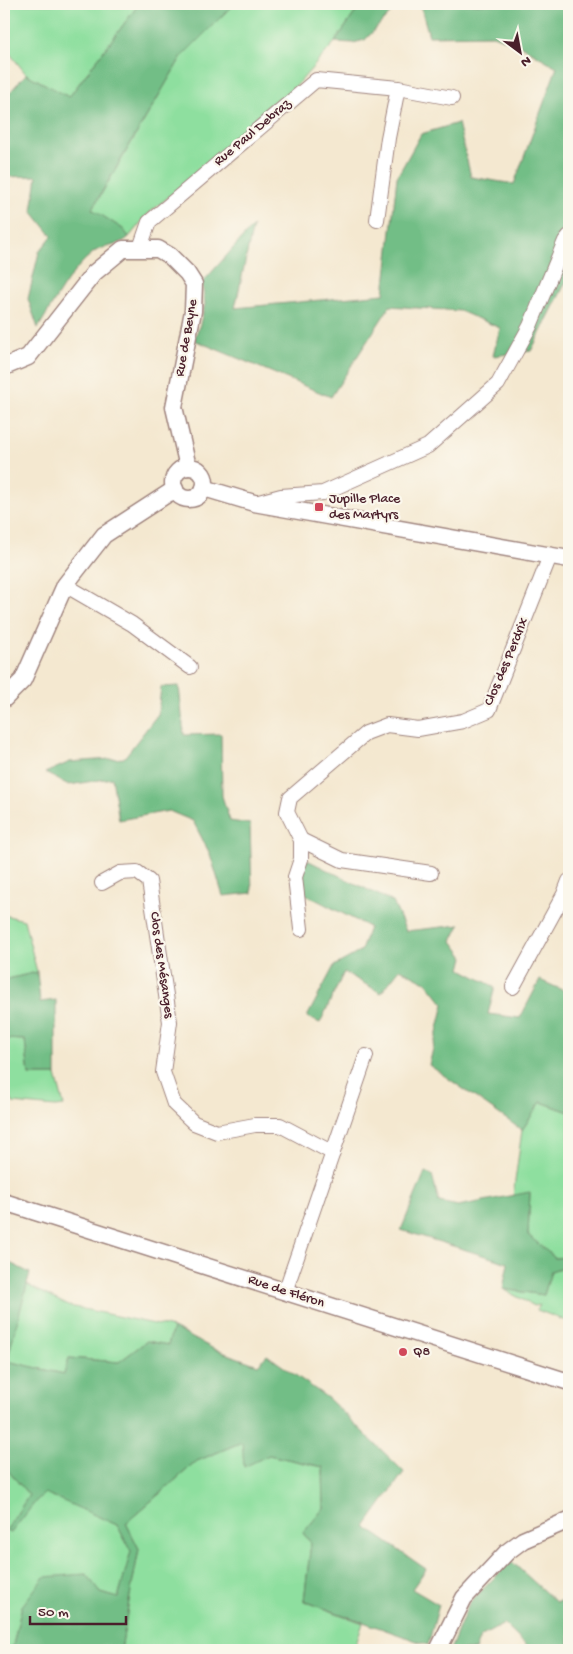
<svg xmlns="http://www.w3.org/2000/svg" width="573" height="1654" viewBox="0 0 573 1654" font-family="'Gochi Hand',sans-serif">
  <style>
    .green { fill: #8edf9f; stroke: #6c7f65 }
    .forest { fill: #72be86; stroke: #5e6e58 }
    .lines { fill: none; stroke-linecap: round; stroke-linejoin: round }
    .minor-casing { stroke: #9f847e; stroke-width: 16 }
    .tertiary-casing { stroke: #9f847e; stroke-width: 19 }
    .minor { stroke: #fff; stroke-width: 14 }
    .tertiary { stroke: #fff; stroke-width: 16 }
    .poi-dot { fill: #d1495b; stroke: #fbf7ec; stroke-width: 2 }
    .labels { text-anchor: middle; dominant-baseline: central; stroke-width: 4.5; stroke-linejoin: round; paint-order: stroke }
    .street-label { font-size: 14px; fill: #4a1f2b; stroke: #fbf7ec }
    .poi-label { font-size: 14px; fill: #4a1f2b; stroke: #fbf7ec; text-anchor: start }
  </style>
  <rect width="100%" height="100%" fill="#fbf7ec"/>
  <filter id="ink" filterUnits="userSpaceOnUse"><feTurbulence type="fractalNoise" baseFrequency=".02" numOctaves="2"/><feDisplacementMap in="SourceGraphic" scale="10" xChannelSelector="R" yChannelSelector="G"/><feConvolveMatrix kernelMatrix="1 2 1 2 8 2 1 2 1" color-interpolation-filters="sRGB"/></filter>
  <filter id="wash" filterUnits="userSpaceOnUse"><feTurbulence type="fractalNoise" baseFrequency=".0096" numOctaves="4" result="noise"/><feDisplacementMap in="SourceGraphic" scale="20" xChannelSelector="R" yChannelSelector="G"/><feGaussianBlur stdDeviation="1.12" result="paint"/><feColorMatrix in="noise" values="0 0 0 0 0 0 0 0 0 0 0 0 0 0 0 0 0 1.4 0 .05"/><feComposite in="paint" operator="in"/></filter>
  <g filter="url(#wash)">
    <rect width="100%" height="100%" fill="#f4e8d0"/>
    <!-- green -->
    <g class="green">
      <polygon points="4,4 139,4 69,97 26,74 4,46"/>
      <polygon points="234,4 361,4 335,42 285,99 147,215 129,237 123,229 92,210 182,56"/>
      <polygon points="4,915 24,920 37,972 4,980"/>
      <polygon points="4,1039 25,1040 29,1075 56,1075 64,1106 55,1107 13,1103 6,1086 4,1085"/>
      <polygon points="541,1102 569,1112 569,1257 555,1258 528,1235 530,1193 513,1196 522,1130"/>
      <polygon points="569,1265 569,1322 537,1310 540,1305 534,1306 503,1289 544,1295 551,1271"/>
      <polygon points="27,1285 69,1306 173,1328 168,1345 147,1341 119,1362 69,1358 64,1374 6,1361"/>
      <polygon points="242,1442 269,1455 323,1467 324,1508 303,1533 311,1543 304,1601 363,1623 354,1650 121,1650 129,1601 139,1549 126,1523 197,1461"/>
      <polygon points="4,1466 29,1495 6,1531 45,1492 117,1525 131,1551 118,1598 101,1593 86,1574 22,1606 12,1650 4,1650"/>
    </g>
    <!-- forest -->
    <g class="forest">
      <path d="M139,4H234L182,56L92,209L123,229L129,237C117,248 104,245 94,252C69,271 54,303 38,328L28,299L39,252L52,236L32,211L37,176L4,177V99L26,74L69,97Z"/>
      <polygon points="361,4 399,4 365,40 353,43 335,42"/>
      <polygon points="420,4 569,4 569,276 531,351 493,356 500,328 460,311 390,306 331,397 194,340 200,324 205,304 202,283 253,226 235,308 384,294 397,177 421,134 458,123 471,177 514,184 557,67 521,46 493,35 429,36"/>
      <polygon points="179,686 184,735 221,734 222,796 230,821 250,824 252,893 223,896 210,854 193,821 169,811 119,820 112,778 69,785 45,773 70,762 124,758 158,714 161,687"/>
      <polygon points="307,860 393,902 406,931 460,925 452,941 464,957 461,969 495,987 488,1014 520,1018 540,980 569,993 569,1112 541,1102 522,1130 429,1065 444,1004 426,982 400,969 381,993 344,972 320,1023 307,1017 334,966 361,951 369,927 299,891 295,880"/>
      <polygon points="37,972 40,1002 56,1000 56,1075 29,1075 25,1040 4,1039 4,980"/>
      <polygon points="425,1172 432,1175 439,1202 458,1206 530,1192 528,1235 555,1258 569,1257 569,1265 551,1271 544,1295 503,1289 508,1263 401,1230"/>
      <polygon points="4,1260 30,1273 7,1361 64,1374 69,1358 119,1362 147,1341 168,1345 173,1328 216,1350 258,1365 267,1355 329,1399 404,1472 365,1527 426,1569 412,1589 439,1605 428,1645 304,1601 311,1543 303,1533 324,1508 323,1467 269,1455 244,1467 242,1442 197,1461 126,1523 139,1549 129,1601 121,1650 12,1650 22,1606 44,1577 86,1574 101,1593 118,1598 131,1551 117,1525 45,1493 36,1501 11,1533 6,1531 29,1495 4,1466"/>
      <polygon points="511,1561 556,1602 569,1599 569,1648 567,1650 531,1650 504,1624 480,1637 475,1650 450,1650 469,1603"/>
    </g>
  </g>
  <g filter="url(#ink)">
    <g class="lines">
      <defs>
        <g id="minor">
          <polyline points="377,220 388,138 398,88"/>
          <polyline points="140,248 149,222 316,80 398,88 452,98"/>
          <polyline points="255,503 281,496 323,493 428,446 498,384 530,326 565,241 569,236"/>
          <polyline points="65,585 132,624 190,667"/>
          <polyline points="301,840 342,860 431,873"/>
          <polyline points="102,883 120,873 137,872 149,881 170,1022 163,1072 174,1104 194,1123 217,1132 255,1125 280,1125 333,1153"/>
          <polyline points="301,929 295,877 301,859 301,840 287,812 290,798 366,733 387,725 418,729 463,721 489,710 550,556"/>
          <polyline points="513,987 564,894 569,881"/>
          <polyline points="285,1292 366,1056"/>
        </g>
        <g id="tertiary">
          <polyline points="4,367 28,357 94,273 123,249 158,249 170,256 187,273 194,284 193,311 174,407 188,467"/>
          <circle cx="189" cy="483" r="16"/>
          <polyline points="204,488 254,503 569,559"/>
          <polyline points="4,699 23,680 65,585 104,535 175,489"/>
          <polyline points="4,1202 569,1382"/>
          <polyline points="438,1650 464,1598 507,1552 523,1540 569,1520"/>
        </g>
      </defs>
      <!-- minor casing -->
      <use href="#minor" class="minor-casing"/>
      <!-- tertiary casing -->
      <use href="#tertiary" class="tertiary-casing"/>
      <!-- minor -->
      <use href="#minor" class="minor"/>
      <!-- tertiary -->
      <use href="#tertiary" class="tertiary"/>
    </g>
  </g>
  <!-- markers -->
  <g class="poi-dot">
    <rect x="314" y="502" width="10" height="10" rx="2.5"/>
    <circle cx="403" cy="1352" r="5"/>
  </g>
  <g class="labels">
    <!-- street labels -->
    <g class="street-label">
      <text transform="translate(253 133) rotate(-40)">Rue Paul Debraz</text>
      <text transform="translate(187 338) rotate(-80)">Rue de Beyne</text>
      <text transform="translate(507 662) rotate(-67)">Clos des Perdrix</text>
      <text transform="translate(161 965) rotate(82)">Clos des Mésanges</text>
      <text transform="translate(286 1292) rotate(18)">Rue de Fléron</text>
    </g>
    <!-- poi labels -->
    <g class="poi-label">
      <text x="329" y="499">Jupille Place<tspan x="329" dy="16">des Martyrs</tspan></text>
      <text x="413" y="1352">Q8</text>
    </g>
  </g>
  <!-- margin -->
  <rect width="573" height="1654" fill="none" stroke="#fbf7ec" stroke-width="20"/>
  <!-- north arrow -->
  <g transform="translate(520 52) rotate(148)" stroke="#fbf7ec" stroke-width="4" paint-order="stroke">
  <path d="M0-4L9 19L0 12L-9 19Z" fill="#4a1f2b"/>
  <text y="-8" font-size="14" font-weight="bold" text-anchor="middle" fill="#4a1f2b">N</text>
  </g>
  <!-- scale -->
  <path d="M30 1616v8h96v-8" fill="none" stroke="#4a1f2b" stroke-width="2.5"/>
  <text x="38" y="1616" font-size="15" fill="#4a1f2b" stroke="#fbf7ec" stroke-width="4" paint-order="stroke">50 m</text>
</svg>
